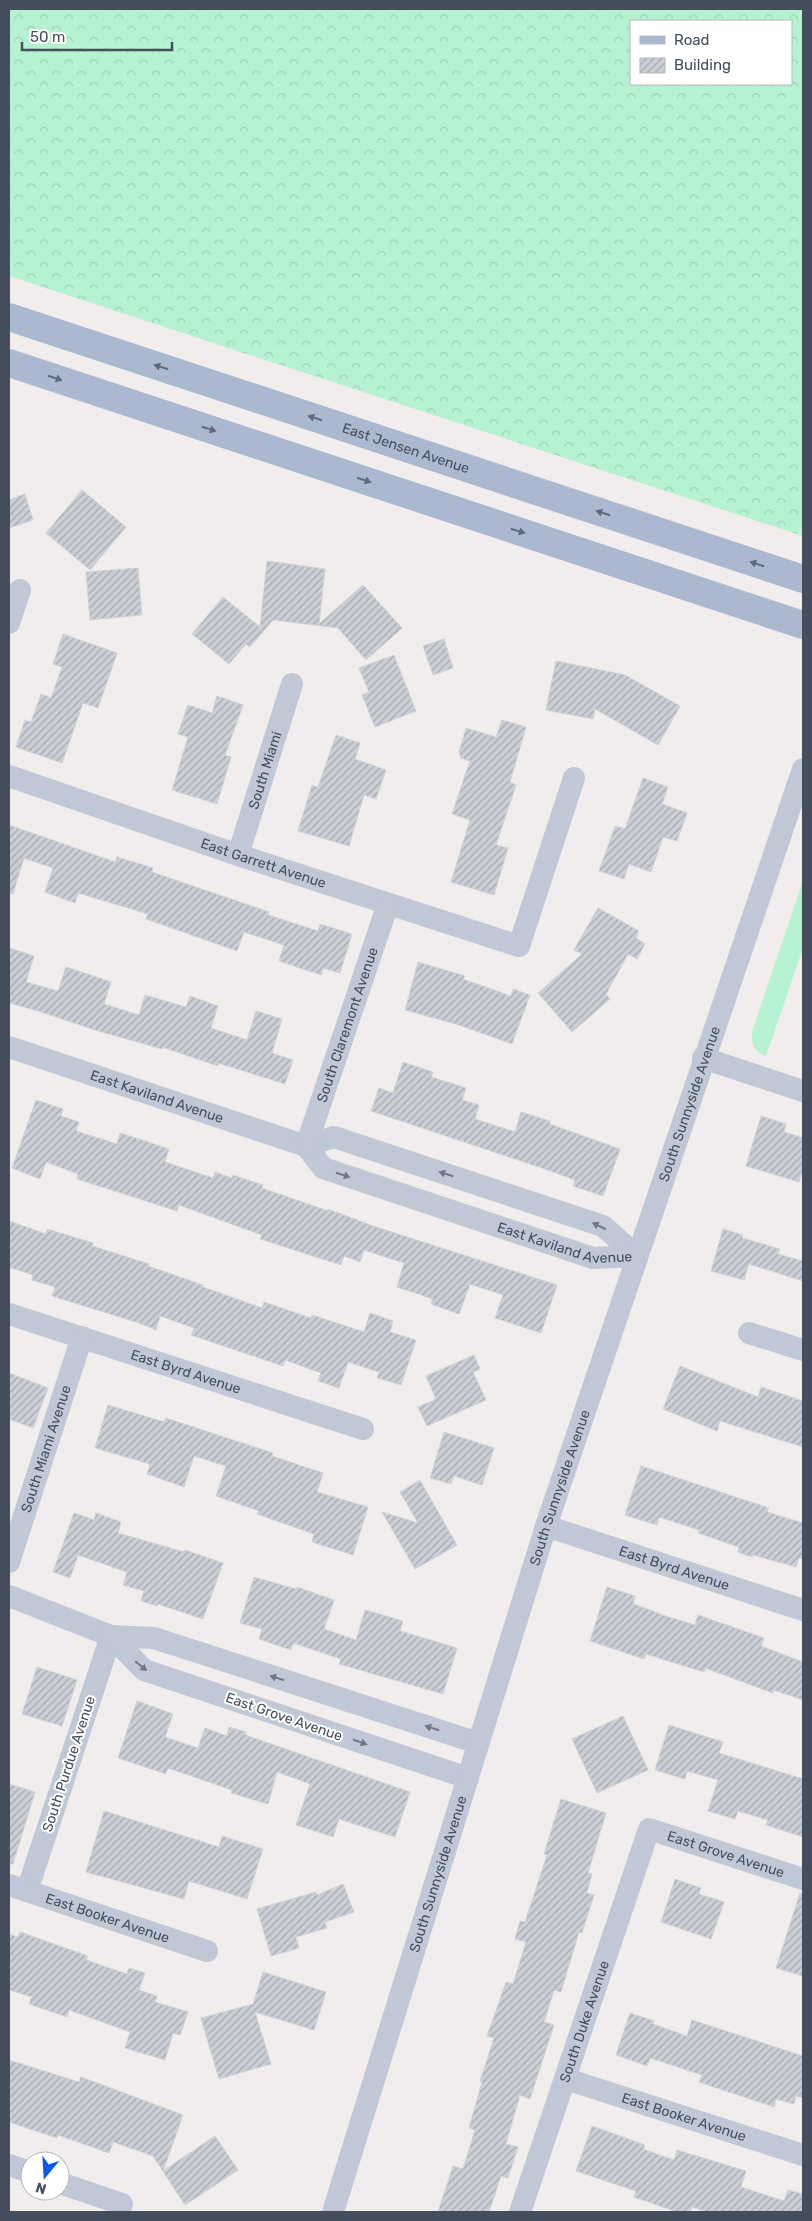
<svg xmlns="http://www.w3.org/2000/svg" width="812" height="2221" viewBox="0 0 812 2221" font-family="Rubik,sans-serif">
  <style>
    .green { fill: #b6f2d2 }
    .forest { fill: url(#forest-crowns); fill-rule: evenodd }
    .building { fill: url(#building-hatch); stroke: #d0d2d9 }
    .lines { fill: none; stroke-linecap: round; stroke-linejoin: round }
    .minor { stroke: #bfc8d4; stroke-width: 22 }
    .major { stroke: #aab9cf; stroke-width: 28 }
    .oneway { fill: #5e6979 }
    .oneway2 { fill: #6f7986 }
    .labels { text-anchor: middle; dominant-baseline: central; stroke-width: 4; stroke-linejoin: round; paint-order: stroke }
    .street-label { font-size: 14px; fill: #444e5c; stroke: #fff }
  </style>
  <defs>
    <pattern id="forest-crowns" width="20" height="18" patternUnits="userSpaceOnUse" patternTransform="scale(1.25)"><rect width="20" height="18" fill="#b6f2d2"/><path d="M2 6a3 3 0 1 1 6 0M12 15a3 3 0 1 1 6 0" fill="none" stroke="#9ed1b7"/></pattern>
    <pattern id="building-hatch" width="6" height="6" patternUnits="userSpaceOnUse" patternTransform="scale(1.25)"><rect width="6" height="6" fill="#cbced5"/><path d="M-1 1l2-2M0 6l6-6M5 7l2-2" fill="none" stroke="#a6a9b0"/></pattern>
  </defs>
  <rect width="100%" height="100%" fill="#f0edec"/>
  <!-- green -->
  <path class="green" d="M803,880V948L766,1056C754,1051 751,1045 752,1032Z"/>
  <!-- forest -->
  <path class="forest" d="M9,9H803V536L9,276ZM631,21H791V84H631Z"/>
  <!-- building -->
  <g class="building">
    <polygon points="82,490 126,527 90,570 46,533"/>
    <polygon points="25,494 33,520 9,528 9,500"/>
    <polygon points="267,561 325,569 319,624 363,585 402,628 366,660 338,628 273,620 250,647 246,644 229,664 192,634 223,597 260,627"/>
    <polygon points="138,568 142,615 90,620 86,572"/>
    <polygon points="63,634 117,653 98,708 83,703 62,763 16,747 25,720 31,722 41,694 51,698 62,667 53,664"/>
    <polygon points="444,639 453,668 433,675 423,646"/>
    <polygon points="394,655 416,711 375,727 362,695 369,692 359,668"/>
    <polygon points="556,661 625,675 680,706 658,745 595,709 593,719 546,710"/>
    <polygon points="217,696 243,705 225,755 231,757 217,804 172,790 188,737 178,734 188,705 212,713"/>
    <polygon points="502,720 526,727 510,782 516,785 496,845 508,848 494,895 451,882 470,820 452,814 470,761 461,758 459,752 466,728 496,737"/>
    <polygon points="336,735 360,743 355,759 386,770 376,799 364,795 349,846 298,831 312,785 318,787"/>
    <polygon points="643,778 668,787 662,804 687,813 677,841 663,837 651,872 629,864 624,879 599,871 615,826 625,829"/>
    <polygon points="9,825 115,862 117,857 153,868 152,872 269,912 268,915 318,931 320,924 352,934 340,973 323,968 321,975 279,961 284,945 244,932 237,951 146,919 148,914 78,893 75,903 45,892 53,868 24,858 13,894 9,894"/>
    <polygon points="598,908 639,931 636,938 645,944 637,959 628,954 606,994 610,999 572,1032 538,993 582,954 574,950"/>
    <polygon points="9,948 34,956 26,982 58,991 66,967 111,982 104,1004 139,1015 145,995 186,1007 190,996 218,1006 211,1028 247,1040 256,1011 282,1019 272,1053 293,1060 285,1084 218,1063 218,1066 162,1047 162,1049 95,1030 35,1010 9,1003"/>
    <polygon points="418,962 465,976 463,979 511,996 513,989 530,995 512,1044 459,1025 405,1010"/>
    <polygon points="403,1062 433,1072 431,1077 466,1088 462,1100 479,1105 475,1119 515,1132 521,1112 550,1121 550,1124 620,1149 603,1196 573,1186 575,1180 548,1170 371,1111 379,1088 393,1093"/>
    <polygon points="36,1100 63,1109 61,1116 79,1122 76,1131 117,1144 120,1133 142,1140 169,1149 165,1162 213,1178 215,1172 232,1178 233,1175 263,1185 262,1188 328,1211 328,1209 373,1226 557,1285 541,1333 495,1318 503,1295 470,1284 459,1314 431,1304 433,1299 397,1287 404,1263 364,1250 360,1262 344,1256 341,1265 260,1239 262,1235 179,1205 177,1211 77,1179 78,1174 46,1162 40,1179 12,1168"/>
    <polygon points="761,1116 786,1124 784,1132 803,1138 803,1168 799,1182 746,1166"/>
    <polygon points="9,1221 46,1234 47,1229 93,1243 92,1246 149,1264 148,1266 203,1285 203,1287 262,1308 264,1302 311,1318 312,1315 364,1332 370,1313 393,1321 390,1332 416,1340 401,1385 377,1378 379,1372 348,1362 339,1388 318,1381 321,1373 285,1360 283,1366 191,1335 194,1328 160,1316 156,1330 139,1323 52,1296 55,1287 32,1280 33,1275 9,1267"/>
    <polygon points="723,1229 743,1235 742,1238 780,1249 778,1254 803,1261 803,1281 749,1264 744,1280 711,1271"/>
    <polygon points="474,1355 480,1369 473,1372 486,1400 427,1426 418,1407 436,1399 426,1376"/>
    <polygon points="680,1366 758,1397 761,1387 803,1401 803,1447 720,1421 717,1431 663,1409"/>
    <polygon points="9,1373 48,1388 33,1428 9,1419"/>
    <polygon points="108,1405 164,1422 166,1418 273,1453 272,1456 323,1473 317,1492 368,1507 353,1555 312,1542 314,1534 257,1514 259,1511 216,1496 226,1466 194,1456 184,1487 147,1474 150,1464 95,1448"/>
    <polygon points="444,1432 494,1448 482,1485 454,1476 451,1484 430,1478"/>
    <polygon points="641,1466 769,1508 767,1512 803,1523 803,1559 799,1558 796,1567 753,1555 752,1557 738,1552 739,1547 698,1533 699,1530 659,1517 657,1525 625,1515"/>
    <polygon points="420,1480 457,1545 415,1569 382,1512 418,1523 400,1492"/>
    <polygon points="74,1513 94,1520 96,1513 121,1522 118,1533 184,1552 185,1550 223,1563 203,1619 158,1604 157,1606 141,1601 144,1591 123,1585 127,1572 78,1555 70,1578 53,1572"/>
    <polygon points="254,1577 296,1589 297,1587 334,1600 324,1629 356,1640 365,1610 403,1621 400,1631 457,1648 443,1694 339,1664 341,1659 293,1643 291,1650 259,1639 262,1629 240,1623"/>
    <polygon points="607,1587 635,1596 633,1604 659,1613 659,1614 695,1625 698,1615 764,1638 761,1646 803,1662 803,1700 774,1690 773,1693 705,1668 704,1672 646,1654 644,1659 590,1641"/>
    <polygon points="37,1667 77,1680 62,1726 22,1714"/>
    <polygon points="137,1701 173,1714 165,1737 198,1748 205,1728 227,1736 229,1727 246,1732 245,1735 410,1792 395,1837 339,1819 333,1837 296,1825 310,1784 277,1772 268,1804 231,1793 232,1790 168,1768 166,1774 118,1758"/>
    <polygon points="623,1716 648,1770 597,1793 572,1739"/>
    <polygon points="669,1725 723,1742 719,1753 803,1779 803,1837 766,1825 768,1820 738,1811 735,1819 708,1811 718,1780 687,1771 685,1779 655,1770"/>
    <polygon points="9,1784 35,1792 13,1864 9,1864"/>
    <polygon points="561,1799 606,1813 588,1873 592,1874 587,1893 594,1895 582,1933 579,1932 561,1992 554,1990 544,2022 554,2025 530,2099 520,2095 506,2144 518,2147 508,2178 501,2176 489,2212 438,2212 453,2166 463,2169 475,2130 469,2128 482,2082 480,2081 494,2038 487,2036 506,1982 513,1984 526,1942 515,1939 520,1921 525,1922 547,1855 544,1854"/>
    <polygon points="104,1811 219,1847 222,1836 263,1849 247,1899 189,1881 184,1899 86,1872"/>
    <polygon points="675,1879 701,1888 699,1894 724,1902 711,1939 661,1922"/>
    <polygon points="343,1884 354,1912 325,1922 327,1928 296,1937 299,1948 271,1956 257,1909 316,1892 317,1895"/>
    <polygon points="800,1893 803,1894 803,1976 776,1968"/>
    <polygon points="20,1932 88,1956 86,1960 127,1974 129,1968 145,1973 139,1990 157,1996 155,2002 188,2012 180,2035 173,2033 165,2060 125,2048 130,2032 69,2010 67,2017 29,2004 32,1997 9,1990 9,1934 18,1937"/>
    <polygon points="263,1972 326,1992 314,2030 255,2012 271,2064 219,2079 201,2018 253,2004"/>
    <polygon points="630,2013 654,2021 653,2024 687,2036 692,2020 803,2056 803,2098 796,2096 794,2104 776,2099 774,2107 699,2082 702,2075 650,2058 647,2066 616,2055"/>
    <polygon points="9,2060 79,2082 81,2077 183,2115 163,2171 215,2136 238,2170 185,2205 153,2156 113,2142 109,2153 58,2135 57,2138 9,2122"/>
    <polygon points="592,2126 645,2145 643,2149 674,2160 677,2150 746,2171 741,2187 784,2201 788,2190 803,2194 803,2212 708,2212 692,2207 690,2212 677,2212 634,2197 636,2191 576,2171"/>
  </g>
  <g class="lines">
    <!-- minor -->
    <g class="minor">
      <polyline points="9,623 20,590"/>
      <path id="s1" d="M9,776L238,855L519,946L574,778"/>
      <path id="s2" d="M238,855L292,684"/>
      <path id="s3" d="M9,1047L306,1146L323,1168L593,1258L637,1256"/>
      <polyline points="703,1058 803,1091"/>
      <polyline points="306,1146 334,1137 603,1226 637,1256"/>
      <path id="s4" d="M306,1146L388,904"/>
      <path id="s5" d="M9,1314L363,1429"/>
      <polyline points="749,1333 803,1350"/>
      <path id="s6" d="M546,1526L803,1610"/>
      <path id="s7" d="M9,1562L82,1337"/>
      <polyline points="9,1596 111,1636 27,1891"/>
      <polyline points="468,1778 144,1670 111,1636 154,1638 478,1743"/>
      <path id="s8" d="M9,1885L207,1951"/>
      <path id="s9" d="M566,2079L803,2155"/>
      <polyline points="9,2165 30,2172"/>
      <polyline points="60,2183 122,2204 119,2212"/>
      <path id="s10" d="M333,2212L546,1526L803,769"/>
      <path id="s11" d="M520,2212L649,1829L803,1879"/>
    </g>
    <!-- major -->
    <g class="major">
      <path id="s12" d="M9,317L803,579"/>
      <polyline points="9,363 803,625"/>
    </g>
  </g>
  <!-- one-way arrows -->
  <defs><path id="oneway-solid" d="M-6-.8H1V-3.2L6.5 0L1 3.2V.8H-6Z" transform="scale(1.25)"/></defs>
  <g class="oneway">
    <use href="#oneway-solid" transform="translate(161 367) rotate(-162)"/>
    <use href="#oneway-solid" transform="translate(55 378) rotate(18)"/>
    <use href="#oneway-solid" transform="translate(315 418) rotate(-162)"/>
    <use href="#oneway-solid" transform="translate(209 429) rotate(18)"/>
    <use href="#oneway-solid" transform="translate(364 480) rotate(18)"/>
    <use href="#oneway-solid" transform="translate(603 513) rotate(-162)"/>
    <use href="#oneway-solid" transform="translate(518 531) rotate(18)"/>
    <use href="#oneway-solid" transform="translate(757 564) rotate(-162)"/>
  </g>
  <g class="oneway2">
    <use href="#oneway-solid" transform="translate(446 1174) rotate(-162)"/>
    <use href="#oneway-solid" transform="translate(343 1175) rotate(18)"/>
    <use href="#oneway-solid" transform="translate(599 1226) rotate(-155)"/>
    <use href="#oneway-solid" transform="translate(141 1666) rotate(39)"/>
    <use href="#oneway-solid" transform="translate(277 1678) rotate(-162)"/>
    <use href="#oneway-solid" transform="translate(432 1728) rotate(-162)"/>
    <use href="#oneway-solid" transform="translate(360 1742) rotate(19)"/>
  </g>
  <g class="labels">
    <!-- street labels -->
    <g class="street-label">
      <text stroke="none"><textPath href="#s12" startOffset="418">East Jensen Avenue</textPath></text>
      <text stroke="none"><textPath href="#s2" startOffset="89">South Miami</textPath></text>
      <text stroke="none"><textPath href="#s1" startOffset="269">East Garrett Avenue</textPath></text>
      <text stroke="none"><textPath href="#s4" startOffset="128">South Claremont Avenue</textPath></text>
      <text stroke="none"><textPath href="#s3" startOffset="156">East Kaviland Avenue</textPath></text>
      <text stroke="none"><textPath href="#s10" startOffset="1164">South Sunnyside Avenue</textPath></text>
      <text stroke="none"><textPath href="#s3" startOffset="595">East Kaviland Avenue</textPath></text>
      <text stroke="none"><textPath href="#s5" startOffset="186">East Byrd Avenue</textPath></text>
      <text stroke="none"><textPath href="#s7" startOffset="119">South Miami Avenue</textPath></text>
      <text stroke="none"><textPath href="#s10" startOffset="759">South Sunnyside Avenue</textPath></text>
      <text stroke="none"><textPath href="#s6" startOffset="135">East Byrd Avenue</textPath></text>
      <text transform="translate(284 1717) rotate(19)">East Grove Avenue</text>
      <text transform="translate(69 1764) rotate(-72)">South Purdue Avenue</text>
      <text stroke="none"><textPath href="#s11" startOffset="485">East Grove Avenue</textPath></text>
      <text stroke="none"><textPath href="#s10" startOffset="354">South Sunnyside Avenue</textPath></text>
      <text stroke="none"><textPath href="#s8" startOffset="104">East Booker Avenue</textPath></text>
      <text stroke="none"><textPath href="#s11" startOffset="201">South Duke Avenue</textPath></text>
      <text stroke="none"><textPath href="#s9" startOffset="124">East Booker Avenue</textPath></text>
    </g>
  </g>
  <!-- border -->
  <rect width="812" height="2221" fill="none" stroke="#444e5c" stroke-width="20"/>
  <!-- legend -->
  <rect x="630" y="20" width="162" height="65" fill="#ffffff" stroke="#b4b8be"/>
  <rect x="640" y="36" width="25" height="8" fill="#aab9cf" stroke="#b4b8be"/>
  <text x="674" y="45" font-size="15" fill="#444e5c">Road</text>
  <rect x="640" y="58" width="25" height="15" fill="url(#building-hatch)" stroke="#b4b8be"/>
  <text x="674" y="70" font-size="15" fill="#444e5c">Building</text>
  <!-- north arrow -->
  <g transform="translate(45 2176) rotate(198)"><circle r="24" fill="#ffffff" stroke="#b4b8be"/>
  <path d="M0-4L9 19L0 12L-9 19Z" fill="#0a59ec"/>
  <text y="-8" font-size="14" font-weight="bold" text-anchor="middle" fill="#444e5c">N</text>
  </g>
  <!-- scale -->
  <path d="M22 42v8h150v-8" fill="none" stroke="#444e5c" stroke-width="2.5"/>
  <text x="30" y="42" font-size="15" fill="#444e5c" stroke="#ffffff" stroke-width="4" paint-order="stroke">50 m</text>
</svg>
